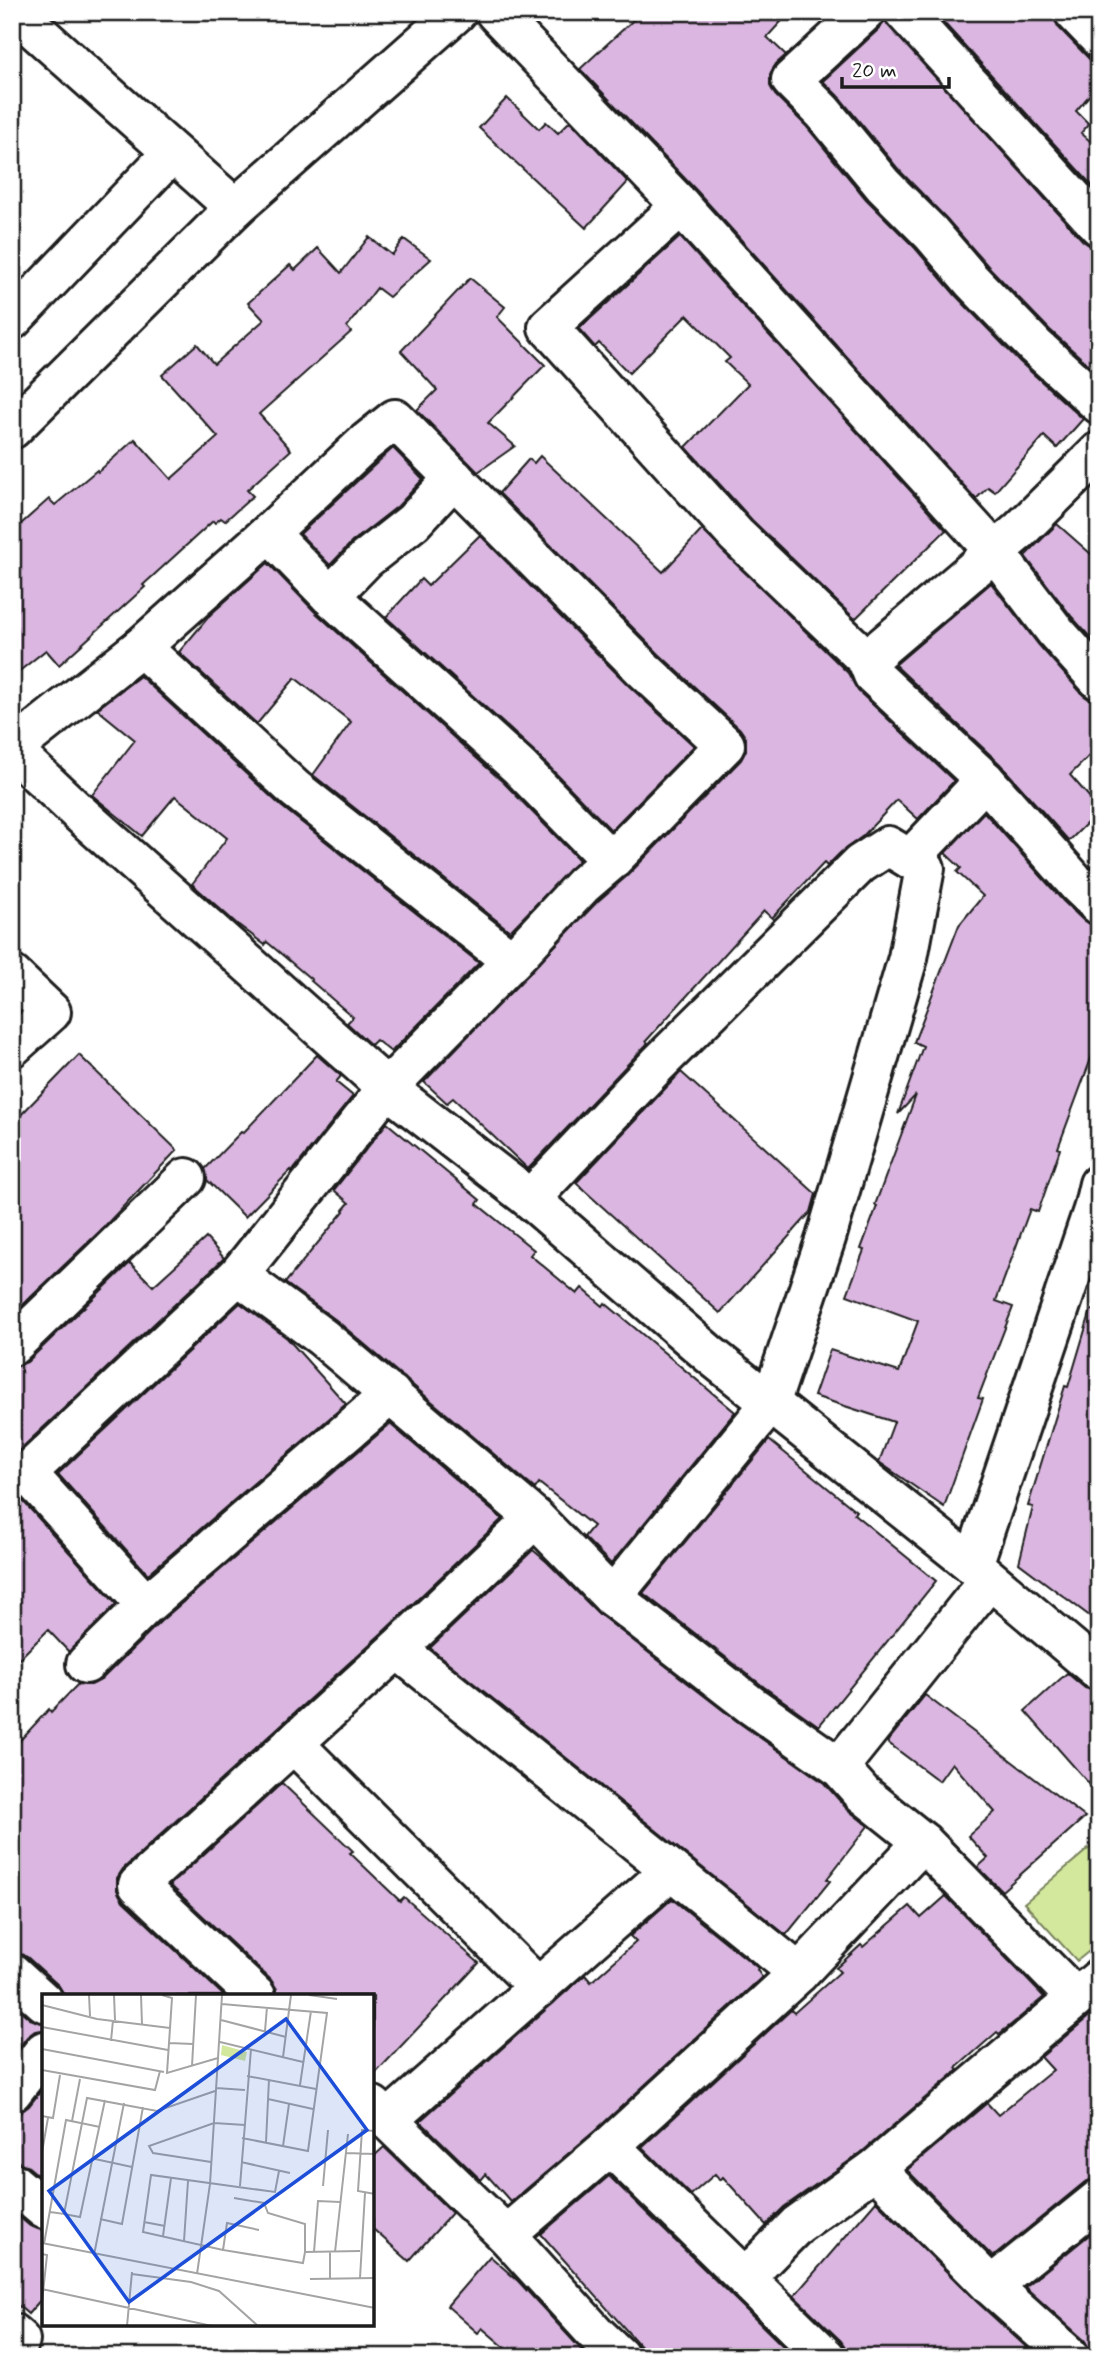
<svg xmlns="http://www.w3.org/2000/svg" width="1111" height="2369" viewBox="0 0 1111 2369" font-family="Mynerve,sans-serif">
  <style>
    .green { fill: #d3e89d; stroke: #78825c; stroke-width: 2 }
    .building { fill: #dab6e0; stroke: #1c1c1c; stroke-width: 2 }
    .lines { fill: none; stroke-linecap: round; stroke-linejoin: round }
    .minor-casing { stroke: #1c1c1c; stroke-width: 44 }
    .minor { stroke: #fff; stroke-width: 38 }
    .inset-road { fill: none; stroke: #a4a4a4; stroke-width: 2 }
    .view { fill: #1d4ed8; fill-opacity: 0.15; stroke: #1d4ed8; stroke-width: 3.5 }
    .inset-edge { fill: none; stroke: #1c1c1c; stroke-width: 3.5 }
  </style>
  <rect width="100%" height="100%" fill="#fff"/>
  <filter id="ink" filterUnits="userSpaceOnUse"><feTurbulence type="fractalNoise" baseFrequency=".0143" numOctaves="2"/><feDisplacementMap in="SourceGraphic" scale="14" xChannelSelector="R" yChannelSelector="G"/><feConvolveMatrix kernelMatrix="1 2 1 2 8 2 1 2 1" color-interpolation-filters="sRGB"/></filter>
  <g filter="url(#ink)">
    <!-- green -->
    <polygon class="green" points="1099,1840 1099,1943 1077,1961 1024,1903"/>
    <!-- building -->
    <g class="building">
      <polygon points="642,12 790,12 767,37 786,55 776,64 770,74 770,86 775,95 807,127 866,199 915,248 956,296 1020,362 1083,419 1057,448 1044,436 995,492 988,487 976,499 697,191 580,69"/>
      <polygon points="934,12 1053,12 1058,27 1099,69 1099,84 1076,111 1089,124 1081,133 1099,149 1099,193"/>
      <polygon points="885,21 1083,241 1092,247 1099,247 1099,374 1050,330 988,266 946,218 899,170 840,98 823,81 880,28"/>
      <polygon points="507,98 539,129 546,122 558,133 570,121 628,182 586,228 479,128"/>
      <polygon points="369,237 392,255 404,239 431,259 389,297 377,288 347,327 351,332 259,414 291,450 247,490 253,496 225,521 221,518 215,523 213,521 143,585 145,587 59,665 46,650 12,677 12,532 49,499 55,505 97,470 98,472 135,439 171,479 218,437 162,375 197,344 214,364 264,320 248,303 290,265 295,270 318,248 341,273"/>
      <polygon points="680,237 946,530 855,619 752,520 686,447 748,384 725,362 730,358 687,315 629,373 599,343 595,347 579,329"/>
      <polygon points="470,278 505,307 497,317 545,365 488,423 515,446 478,472 417,410 437,390 401,351"/>
      <polygon points="393,448 423,479 398,506 352,542 330,565 300,534"/>
      <polygon points="540,456 663,572 702,530 848,673 858,691 954,781 918,819 897,800 863,836 841,852 827,866 824,863 772,918 764,911 646,1041 648,1043 528,1169 453,1098 447,1103 424,1082 598,901 627,876 741,760 746,750 746,738 740,729 659,654 499,493 529,459 534,463"/>
      <polygon points="1057,524 1099,561 1099,647 1072,617 1025,556"/>
      <polygon points="480,535 629,686 694,746 611,830 534,751 386,617 421,579 428,586"/>
      <polygon points="268,563 315,612 504,783 579,860 510,931 313,775 351,722 295,678 257,724 179,652 211,614"/>
      <polygon points="991,583 1038,644 1083,695 1092,701 1099,701 1099,746 1070,775 1099,808 1099,811 1069,841 1000,764 895,665"/>
      <polygon points="140,676 281,806 479,963 391,1052 376,1040 371,1045 347,1023 353,1017 311,981 312,980 267,942 265,945 236,923 192,884 227,838 175,796 142,836 92,795 135,740 97,709"/>
      <polygon points="984,812 1063,901 1084,921 1099,926 1099,1037 1058,1148 1060,1149 1038,1212 1030,1209 996,1301 1013,1307 978,1398 983,1399 944,1507 879,1462 894,1422 814,1396 830,1350 899,1372 918,1321 847,1295 864,1250 861,1249 877,1206 875,1205 916,1095 898,1114 923,1046 914,1042 959,925 983,896 957,872 961,868 945,853"/>
      <polygon points="79,1055 177,1150 100,1231 12,1315 12,1124"/>
      <polygon points="317,1055 341,1076 336,1082 353,1096 292,1172 291,1170 245,1217 207,1180 205,1169 241,1132 243,1133"/>
      <polygon points="681,1072 816,1194 811,1212 720,1313 576,1183"/>
      <polygon points="387,1123 480,1200 477,1204 534,1250 530,1255 577,1294 582,1288 603,1306 605,1303 735,1412 611,1564 584,1537 593,1526 539,1483 535,1489 336,1320 285,1283 344,1211 343,1210 349,1203 334,1190"/>
      <polygon points="206,1238 224,1258 222,1260 12,1457 12,1367 27,1362 130,1263 153,1286"/>
      <polygon points="240,1303 287,1338 346,1404 148,1574 58,1474"/>
      <polygon points="1091,1310 1099,1311 1099,1623 1019,1563 1033,1507 1028,1506 1065,1386 1068,1387"/>
      <polygon points="390,1424 502,1519 382,1633 123,1869 117,1878 117,1890 123,1901 224,1996 65,1996 59,1986 27,1957 12,1952 12,1749 49,1709 51,1712 78,1684 91,1685 101,1680 161,1621"/>
      <polygon points="769,1440 856,1511 854,1514 936,1581 819,1726 764,1687 643,1593"/>
      <polygon points="12,1489 116,1604 69,1652 48,1630 12,1666"/>
      <polygon points="533,1550 547,1562 599,1614 738,1722 824,1783 847,1809 868,1826 827,1879 830,1881 786,1935 430,1648"/>
      <polygon points="1067,1673 1085,1688 1099,1692 1099,1795 1025,1711"/>
      <polygon points="925,1695 1085,1817 1002,1891 978,1867 988,1858 968,1836 995,1812 952,1763 939,1781 887,1742"/>
      <polygon points="282,1783 353,1851 350,1853 400,1901 404,1897 479,1963 373,2076 373,1996 277,1996 277,1989 271,1980 170,1885"/>
      <polygon points="946,1896 1044,1997 1012,2024 999,2034 997,2032 956,2068 958,2070 862,2152 784,2207 766,2225 723,2177 720,2180 715,2174 691,2195 642,2147 791,2010 794,2013 840,1972 836,1968 861,1945 863,1947 910,1906 921,1918"/>
      <polygon points="672,1899 758,1968 757,1970 762,1977 596,2130 511,2202 486,2174 481,2180 420,2121 585,1975 591,1982 636,1942 630,1936"/>
      <polygon points="12,2003 30,2019 44,2023 44,2030 35,2031 27,2037 12,2056"/>
      <polygon points="1099,2008 1099,2178 1085,2182 993,2257 907,2170 987,2103 998,2115 1053,2070 1041,2057"/>
      <polygon points="44,2087 44,2180 26,2165 12,2161 12,2113 21,2112 29,2106"/>
      <polygon points="384,2147 452,2213 409,2261 373,2229 373,2157"/>
      <polygon points="609,2176 794,2357 650,2357 541,2234"/>
      <polygon points="876,2201 976,2301 1037,2357 847,2357 847,2350 841,2341 794,2296"/>
      <polygon points="12,2211 30,2226 44,2230 44,2296 28,2314 12,2300"/>
      <polygon points="1099,2227 1099,2357 1091,2357 1090,2350 1085,2341 1025,2287"/>
      <polygon points="490,2256 518,2281 588,2357 516,2357 482,2328 478,2333 447,2306"/>
    </g>
    <g class="lines">
      <defs>
        <g id="minor">
          <polyline points="15,12 235,208"/>
          <polyline points="495,12 681,206 995,552 1055,631 1099,680"/>
          <polyline points="865,12 791,80 823,112 883,185 931,233 972,281 1035,346 1099,404"/>
          <polyline points="904,12 1099,226"/>
          <polyline points="1074,12 1099,38"/>
          <polyline points="681,206 548,327 736,535 867,660 873,675 985,780 1078,885 1099,905"/>
          <polyline points="12,320 172,153"/>
          <polyline points="12,429 235,208 457,12"/>
          <polyline points="269,533 330,596 519,767 611,861"/>
          <polyline points="330,596 366,559 413,522 454,478"/>
          <polyline points="141,647 295,789 512,961"/>
          <polyline points="867,660 1019,531 1099,452"/>
          <polyline points="12,749 141,647 269,533 364,444 395,419 644,670 725,745 611,861 583,885 512,961 387,1088 238,1275 27,1473 146,1605"/>
          <polyline points="12,750 77,811 387,1088 530,1199 709,1354 973,1565 1099,1671"/>
          <polyline points="910,859 985,780"/>
          <polyline points="12,975 51,1012 12,1047"/>
          <polyline points="530,1199 658,1064 860,864 888,846 925,868 908,958 826,1238 770,1404 612,1597"/>
          <polyline points="238,1275 322,1337 535,1518 612,1597 751,1705 839,1767 863,1794 923,1842 1076,1998"/>
          <polyline points="12,1346 186,1178"/>
          <polyline points="973,1565 1093,1210 1099,1184"/>
          <polyline points="397,1649 799,1973"/>
          <polyline points="86,1664 146,1605 391,1394"/>
          <polyline points="293,1743 539,1988"/>
          <polyline points="839,1767 989,1580"/>
          <polyline points="12,1973 44,2002"/>
          <polyline points="256,1996 138,1885 397,1649 535,1518"/>
          <polyline points="12,2092 44,2051"/>
          <polyline points="373,2106 506,2235 598,2336 620,2357"/>
          <polyline points="388,2120 671,1870"/>
          <polyline points="610,2146 826,2357"/>
          <polyline points="875,2169 991,2286 1070,2357"/>
          <polyline points="12,2182 44,2209"/>
          <polyline points="506,2235 610,2146 799,1973 923,1842"/>
          <polyline points="746,2277 797,2225 875,2169 1099,1979"/>
          <polyline points="991,2286 1099,2199"/>
          <polyline points="12,2333 20,2340 12,2349"/>
        </g>
      </defs>
      <!-- minor casing -->
      <use href="#minor" class="minor-casing"/>
      <!-- minor -->
      <use href="#minor" class="minor"/>
    </g>
  </g>
  <!-- overview -->
  <g transform="translate(42 1994)">
    <rect width="332" height="332" fill="#fff"/>
    <path d="M180,51L205,58L203,67L179,61Z" fill="#d3e89d"/>
    <path class="inset-road" d="M47,1L48,22M72,1L73,26M99,1L100,30M120,1L130,4L125,79L176,64M267,1L295,5M180,10L285,19L266,157L200,144M0,11L55,25L128,34M179,26L244,43M0,33L126,56M223,37L225,13M69,47L71,26M178,48L261,68M127,49L151,50M0,55L122,78M241,63L249,1M150,72L154,1M0,76L113,96L118,77M205,82L274,95M258,91L269,17M174,94L203,96M226,105L271,115M0,122L11,124L18,81M30,127L38,85M333,137L320,136L316,197L333,200M224,148L227,85M241,152L247,110M0,158L6,124M304,159L333,160M53,165L90,173M169,168L111,159L107,152L172,129L203,131M199,168L248,179M198,192L209,55M281,192L286,136M192,204L222,209L226,219L263,230V258M8,218L22,220L45,104L115,117L173,97M22,220L38,223L63,106M58,225L80,230L101,113M102,228L123,232M217,236L185,229L181,256L261,269L263,258L318,257M121,242L129,184M142,247L146,187M0,249L333,314M2,250L24,126L58,133M181,256L101,238L109,181L233,198L237,177M272,258L276,207L298,208M293,258L306,140M0,260L5,261L0,308M52,261L82,109M90,280L149,288L177,297L216,332M155,280L168,190L180,1M288,284V258M318,284L323,199M268,285L333,284M0,295L170,332M85,332L90,278"/>
    <path class="view" d="M244,25L325,136L87,308L7,197Z"/>
    <rect width="332" height="332" class="inset-edge"/>
  </g>
  <!-- margin -->
  <rect width="1111" height="2369" fill="none" stroke="#fff" stroke-width="42"/>
  <rect x="21" y="21" width="1069" height="2327" fill="none" stroke="#1c1c1c" stroke-width="2.5" filter="url(#ink)"/>
  <!-- scale -->
  <path d="M842 77v10h107v-10" fill="none" stroke="#1c1c1c" stroke-width="3.5"/>
  <text x="852" y="77" font-size="21" fill="#1c1c1c" stroke="#ffffff" stroke-width="5" paint-order="stroke">20 m</text>
</svg>
